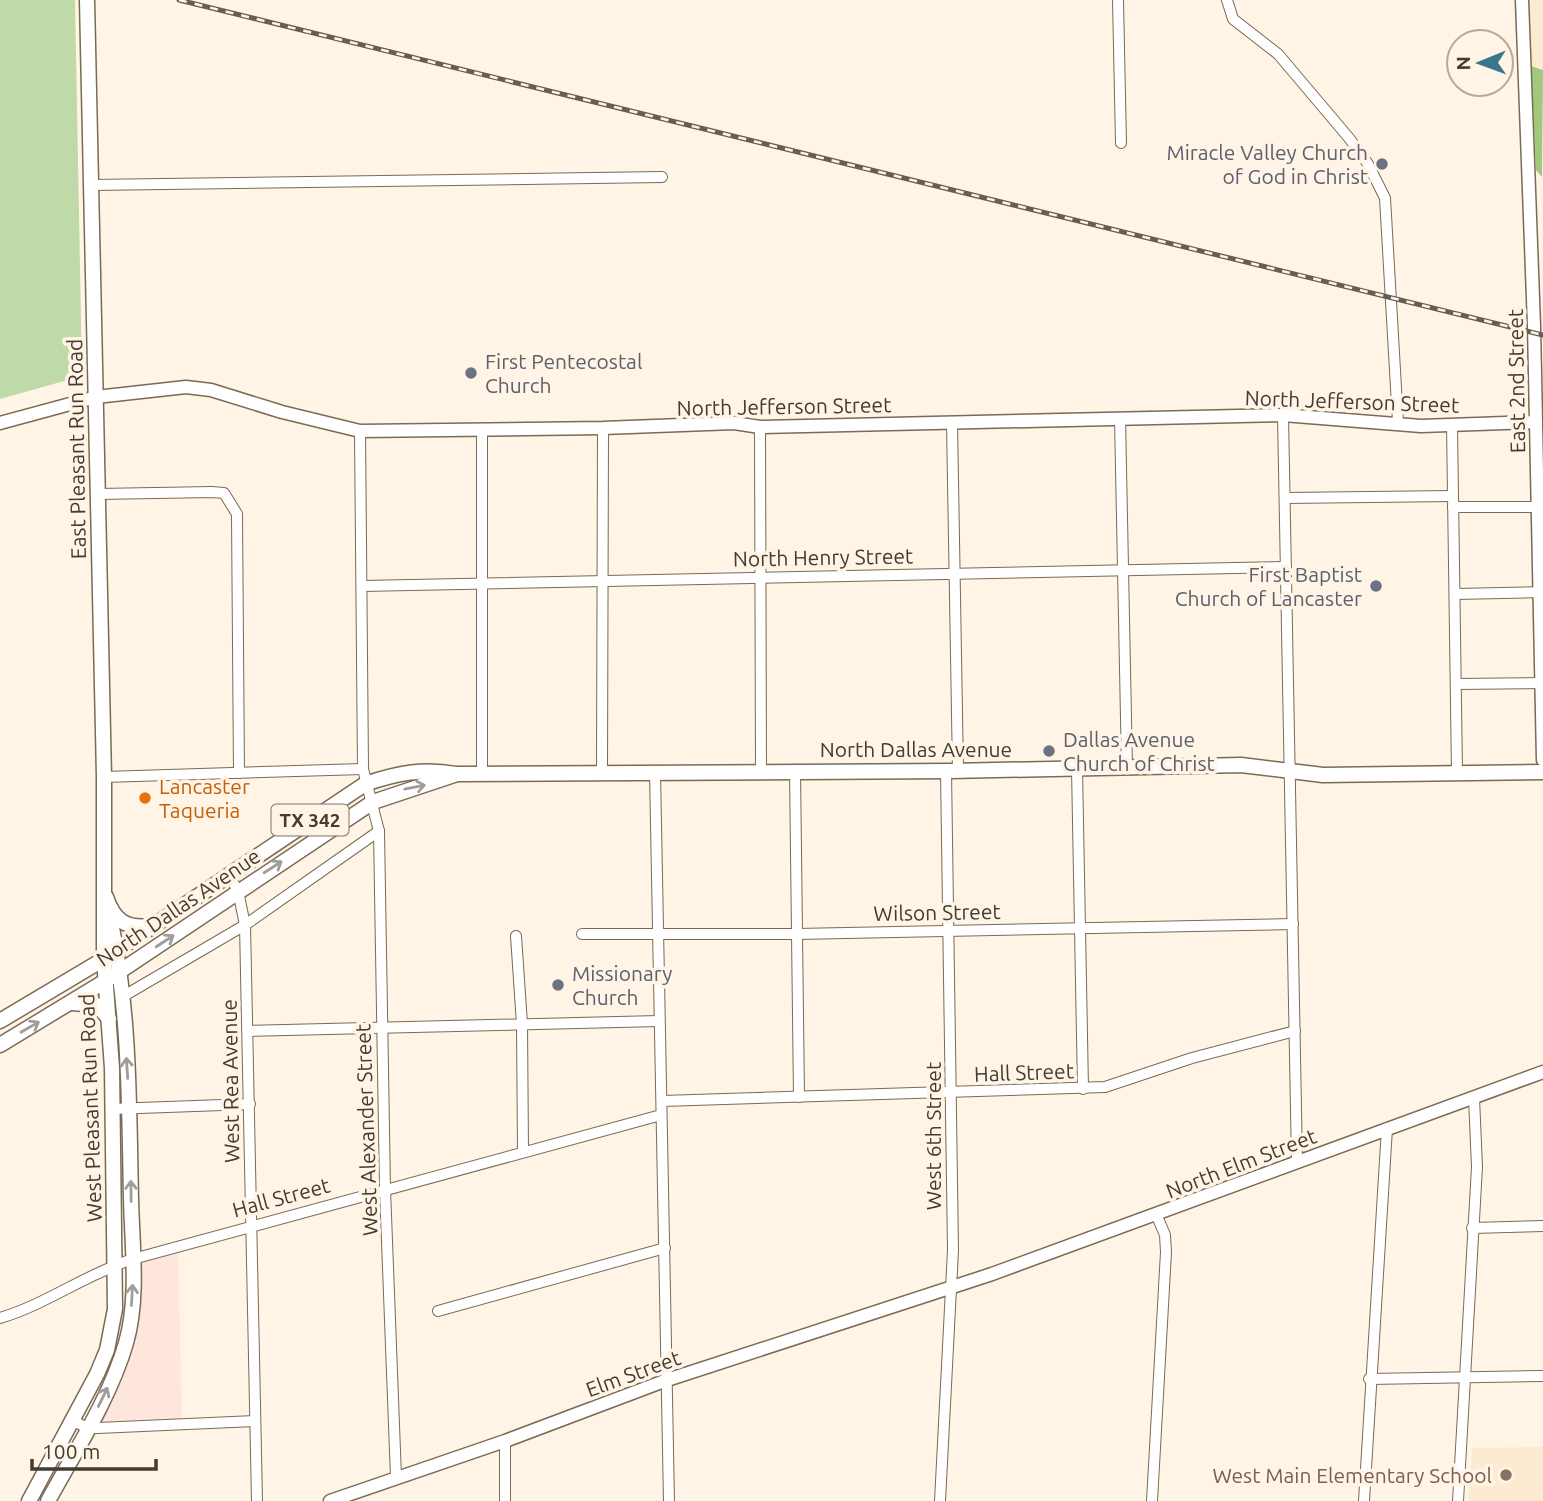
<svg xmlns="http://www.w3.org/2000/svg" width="1543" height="1501" viewBox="0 0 1543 1501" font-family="Ubuntu,sans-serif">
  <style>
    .commercial { fill: #ffe6dd }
    .built { fill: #fcebd1 }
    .green { fill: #bfd9a9 }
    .forest { fill: #a1c97d }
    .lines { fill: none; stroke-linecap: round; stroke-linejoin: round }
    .minor-casing { stroke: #796b54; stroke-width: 12 }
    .tertiary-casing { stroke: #796b54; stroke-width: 15 }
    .secondary-casing { stroke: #796b54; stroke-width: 17 }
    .primary-casing { stroke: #796b54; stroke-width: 17 }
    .minor { stroke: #fff; stroke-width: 10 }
    .tertiary { stroke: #fff; stroke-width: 12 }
    .secondary { stroke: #fff; stroke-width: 14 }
    .primary { stroke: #fff; stroke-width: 14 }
    .rail-casing { stroke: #655e53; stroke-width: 5 }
    .rail { stroke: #fff4e5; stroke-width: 2.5; stroke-dasharray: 8; stroke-linecap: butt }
    .oneway { stroke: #a09e98 }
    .worship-dot { fill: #6b7280; stroke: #fff4e5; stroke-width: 2.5 }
    .food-dot { fill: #e8710a; stroke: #fff4e5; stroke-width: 2.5 }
    .education-dot { fill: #8d6e63; stroke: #fff4e5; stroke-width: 2.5 }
    .labels { text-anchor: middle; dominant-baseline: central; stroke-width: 7; stroke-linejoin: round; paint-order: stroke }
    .shield { fill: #fff4e5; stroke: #7b7368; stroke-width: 2 }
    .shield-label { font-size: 19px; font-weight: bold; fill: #423c32 }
    .worship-label { font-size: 21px; fill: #5b616d; stroke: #fff4e5; text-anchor: start }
    .street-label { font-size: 21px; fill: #423c32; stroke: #fff4e5 }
    .food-label { font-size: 21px; fill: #c56008; stroke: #fff4e5; text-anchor: start }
    .education-label { font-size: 21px; fill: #785e54; stroke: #fff4e5; text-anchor: end }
  </style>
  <rect width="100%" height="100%" fill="#fff4e5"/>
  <!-- commercial -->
  <polygon class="commercial" points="178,1251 182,1422 95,1424 127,1367 139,1312 140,1266 144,1261"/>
  <!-- built -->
  <g class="built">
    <polygon points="1528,0 1543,0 1543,70 1531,66"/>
    <polygon points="1543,1447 1543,1501 1468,1501 1472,1448"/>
  </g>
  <!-- green -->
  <polygon class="green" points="0,0 75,0 82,376 0,399"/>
  <!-- forest -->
  <polygon class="forest" points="1531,66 1543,70 1542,177 1536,170"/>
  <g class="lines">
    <defs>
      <g id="minor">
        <polyline points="1118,0 1121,143"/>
        <polyline points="1227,0 1233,19 1278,54 1349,138 1368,164 1385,198 1398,422"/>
        <polyline points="90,185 662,177"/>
        <polyline points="1283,415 1297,1163"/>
        <polyline points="1120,418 1127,768"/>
        <polyline points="952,423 958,771"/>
        <polyline points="1452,425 1457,773"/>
        <polyline points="760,427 761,771"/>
        <polyline points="360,431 363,769 379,831 385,1189 396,1477"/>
        <polyline points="98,494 212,492 224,493 237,514 239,773"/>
        <polyline points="1285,498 1453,496"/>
        <polyline points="1453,507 1542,507"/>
        <polyline points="362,586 1286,567"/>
        <polyline points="1455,594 1543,592"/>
        <polyline points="1456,684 1543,683"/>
        <polyline points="1077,768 1083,1089"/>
        <polyline points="795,770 799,1097"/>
        <polyline points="482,772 482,430"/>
        <polyline points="602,772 603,428"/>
        <polyline points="655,772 669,1501"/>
        <polyline points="104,777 363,769"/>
        <polyline points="228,874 238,891 245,925 257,1501"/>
        <polyline points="582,934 797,934 1293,924"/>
        <polyline points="516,936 522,1024 523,1151"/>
        <polyline points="122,997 245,925 379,831"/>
        <polyline points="248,1031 659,1021"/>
        <polyline points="662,1101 1105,1087 1192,1058 1295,1031"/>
        <polyline points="112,1109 250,1104"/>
        <polyline points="1472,1228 1543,1226"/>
        <polyline points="438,1311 665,1248"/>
        <path d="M0,1318C47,1304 86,1274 133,1259L661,1115"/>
        <polyline points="1369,1379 1543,1376"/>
        <polyline points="73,1421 88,1428 98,1428 255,1421"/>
        <polyline points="505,1441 505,1501"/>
        <polyline points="940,1501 953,1250 946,771"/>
        <polyline points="1152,1501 1166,1252 1165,1235 1157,1216"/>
        <polyline points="1364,1501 1387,1128"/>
        <polyline points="1458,1501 1477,1167 1474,1098"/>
      </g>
      <g id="tertiary">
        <polyline points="1522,0 1534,326 1543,760"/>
        <polyline points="0,423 96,397 186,387 211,390 282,412 360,431 603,428 734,423 760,427 1283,415 1421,426 1536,422"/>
        <polyline points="330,1501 505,1441 667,1380 992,1274 1543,1072"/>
      </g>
      <g id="secondary">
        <polyline points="29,1501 97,1374 107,1350 115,1309 112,1068 104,959 104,777 87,0"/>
        <path d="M48,1501C76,1450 110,1398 126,1343C139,1298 132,1246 131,1199C129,1108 130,1013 111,923"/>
      </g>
      <g id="primary">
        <path d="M106,897C114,921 126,929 151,926"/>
        <polyline points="72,1003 97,1005 109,1019"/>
        <path d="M0,1021L104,959L365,784C397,773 423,768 456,774"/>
        <polyline points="0,1045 107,980 373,802 457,774 950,771 1241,765 1323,775 1543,772"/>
      </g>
    </defs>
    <!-- minor casing -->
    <use href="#minor" class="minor-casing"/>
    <!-- tertiary casing -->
    <use href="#tertiary" class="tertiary-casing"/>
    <!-- secondary casing -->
    <use href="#secondary" class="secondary-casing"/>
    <!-- primary casing -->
    <use href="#primary" class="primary-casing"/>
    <!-- minor -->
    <use href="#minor" class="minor"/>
    <!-- tertiary -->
    <use href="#tertiary" class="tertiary"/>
    <!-- secondary -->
    <use href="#secondary" class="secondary"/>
    <!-- primary -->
    <use href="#primary" class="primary"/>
    <defs>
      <polyline id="rail" points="179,0 1543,335"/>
    </defs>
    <!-- rail casing -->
    <use href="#rail" class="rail-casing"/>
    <!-- rail -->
    <use href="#rail" class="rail"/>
  </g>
  <!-- one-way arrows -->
  <defs><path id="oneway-shaft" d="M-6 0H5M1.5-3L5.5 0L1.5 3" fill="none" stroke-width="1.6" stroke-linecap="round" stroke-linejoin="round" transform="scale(1.75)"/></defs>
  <g class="oneway">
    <use href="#oneway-shaft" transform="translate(415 787) rotate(-11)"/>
    <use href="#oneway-shaft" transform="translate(273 867) rotate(-33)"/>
    <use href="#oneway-shaft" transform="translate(165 941) rotate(-33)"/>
    <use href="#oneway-shaft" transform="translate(30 1027) rotate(-30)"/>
    <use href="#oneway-shaft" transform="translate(127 1068) rotate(-94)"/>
    <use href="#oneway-shaft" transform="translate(131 1191) rotate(-91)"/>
    <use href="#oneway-shaft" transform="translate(132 1295) rotate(-87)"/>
    <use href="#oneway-shaft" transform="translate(103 1397) rotate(-64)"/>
  </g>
  <!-- markers -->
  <g class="worship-dot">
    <circle cx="1382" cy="164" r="7"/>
    <circle cx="471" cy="373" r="7"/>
    <circle cx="1376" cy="586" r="7"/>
    <circle cx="1049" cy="751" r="7"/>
    <circle cx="558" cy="985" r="7"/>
  </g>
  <circle class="food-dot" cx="145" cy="798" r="7"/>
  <circle class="education-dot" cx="1506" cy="1475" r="7"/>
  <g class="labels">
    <!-- shield labels -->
    <rect class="shield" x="271.5" y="804.5" width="77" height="31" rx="5"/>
    <g class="shield-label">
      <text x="310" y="820">TX 342</text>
    </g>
    <!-- worship labels -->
    <g class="worship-label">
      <text x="1368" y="152" text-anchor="end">Miracle Valley Church<tspan x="1368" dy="24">of God in Christ</tspan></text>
      <text x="485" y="361">First Pentecostal<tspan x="485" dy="24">Church</tspan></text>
      <text x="1362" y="574" text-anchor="end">First Baptist<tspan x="1362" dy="24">Church of Lancaster</tspan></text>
      <text x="1063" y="739">Dallas Avenue<tspan x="1063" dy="24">Church of Christ</tspan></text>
      <text x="572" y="973">Missionary<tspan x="572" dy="24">Church</tspan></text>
    </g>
    <!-- street labels -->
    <g class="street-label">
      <text transform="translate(1516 381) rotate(-91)">East 2nd Street</text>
      <text transform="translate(1352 401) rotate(2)">North Jefferson Street</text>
      <text transform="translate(784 406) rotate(-1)">North Jefferson Street</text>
      <text transform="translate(76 449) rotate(-91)">East Pleasant Run Road</text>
      <text transform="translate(823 557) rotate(-1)">North Henry Street</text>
      <text x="916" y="749">North Dallas Avenue</text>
      <text transform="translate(178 907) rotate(-34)">North Dallas Avenue</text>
      <text transform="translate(937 912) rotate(-1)">Wilson Street</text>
      <text transform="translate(1024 1072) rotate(-2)">Hall Street</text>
      <text transform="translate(230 1081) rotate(-91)">West Rea Avenue</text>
      <text transform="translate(90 1108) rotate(-92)">West Pleasant Run Road</text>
      <text transform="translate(366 1130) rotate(-92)">West Alexander Street</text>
      <text transform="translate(933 1136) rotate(-90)">West 6th Street</text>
      <text transform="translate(1241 1163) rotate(-21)">North Elm Street</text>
      <text transform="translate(281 1197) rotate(-15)">Hall Street</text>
      <text transform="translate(633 1373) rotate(-20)">Elm Street</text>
    </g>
    <!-- food labels -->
    <g class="food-label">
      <text x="159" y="786">Lancaster<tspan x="159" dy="24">Taqueria</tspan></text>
    </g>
    <!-- education labels -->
    <g class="education-label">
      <text x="1492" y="1475">West Main Elementary School</text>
    </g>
  </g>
  <!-- north arrow -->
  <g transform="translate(1480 63) rotate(269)"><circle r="33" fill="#fff4e5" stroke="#b3aa9d" stroke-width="2"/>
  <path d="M0-5L12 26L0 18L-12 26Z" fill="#38768c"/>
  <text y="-10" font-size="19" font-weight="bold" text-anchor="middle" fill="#423c32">N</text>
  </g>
  <!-- scale -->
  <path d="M32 1459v10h124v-10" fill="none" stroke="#423c32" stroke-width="3.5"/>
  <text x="42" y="1459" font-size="21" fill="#423c32" stroke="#fff4e5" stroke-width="5" paint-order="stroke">100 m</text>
</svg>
